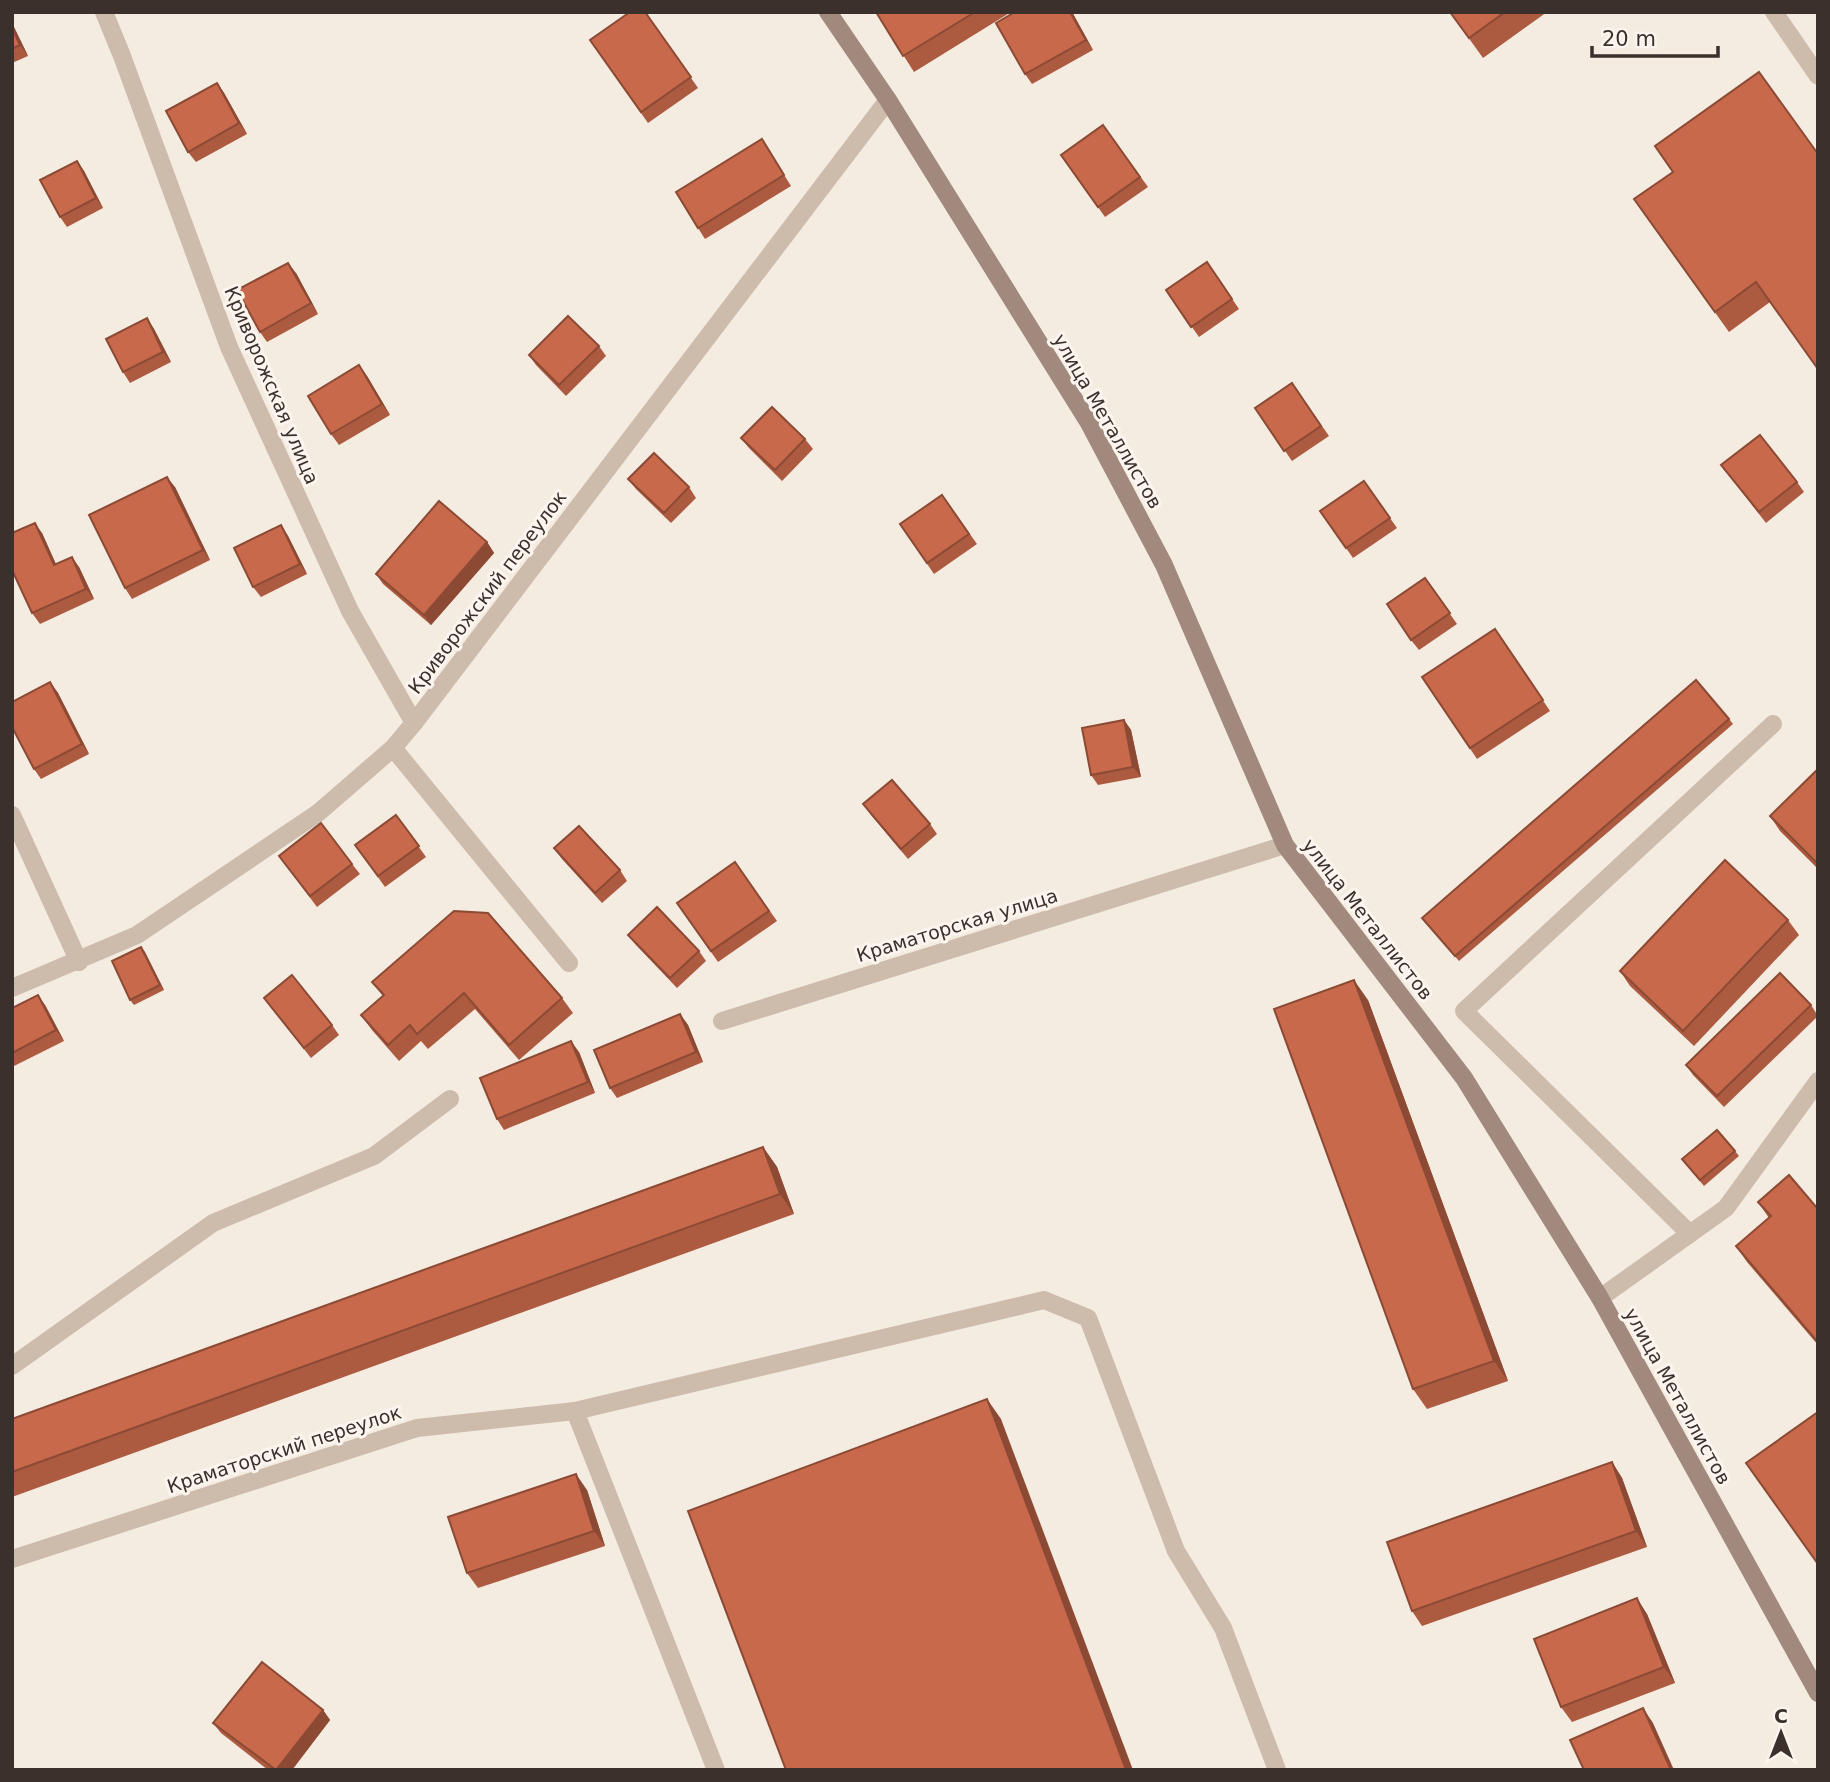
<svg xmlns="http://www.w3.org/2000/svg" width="1830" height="1782" viewBox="0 0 1830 1782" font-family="'DejaVu Sans',sans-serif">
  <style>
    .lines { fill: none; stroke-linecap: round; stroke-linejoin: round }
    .lane { stroke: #cdbbac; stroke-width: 18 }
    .street { stroke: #cdbbac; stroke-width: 18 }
    .secondary { stroke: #a18a7d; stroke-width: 18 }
    .wall { fill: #ac5a40 }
    .shaded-wall { fill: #8c4a34 }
    .building { fill: #c8694b; stroke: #8c4a34; stroke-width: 2 }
    .labels { text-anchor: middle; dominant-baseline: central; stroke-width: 6; stroke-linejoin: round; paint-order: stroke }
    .street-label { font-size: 19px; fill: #3b302b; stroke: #fbf5ee }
  </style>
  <rect width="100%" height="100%" fill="#f4ebe1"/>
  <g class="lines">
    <!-- lane -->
    <g class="lane">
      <polyline points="1774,12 1818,76"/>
      <polyline points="1690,1234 1464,1011 1773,724"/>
      <polyline points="1600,1298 1726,1208 1818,1081"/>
      <polyline points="716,1770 575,1411 1044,1300 1088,1318 1176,1551 1223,1628 1277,1770"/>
    </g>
    <!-- street -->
    <g class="street">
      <polyline points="104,12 122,56 229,347 350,611 414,723"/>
      <polyline points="393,748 569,963"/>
      <polyline points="12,815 79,962"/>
      <polyline points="12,988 137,935 318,813 393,748 414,723 888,100"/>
      <polyline points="722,1021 1285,845"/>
      <polyline points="12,1366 213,1223 374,1156 450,1099"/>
      <polyline points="12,1559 417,1428 575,1411"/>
    </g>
    <!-- secondary -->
    <polyline class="secondary" points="828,12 888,100 1089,423 1164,565 1285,845 1464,1078 1600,1298 1818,1693"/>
  </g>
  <!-- wall -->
  <g class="wall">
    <polygon points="645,12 698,88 648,123 590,40"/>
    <polygon points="876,12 1011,12 914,72"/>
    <polygon points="1072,12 1093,50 1032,84 1025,74"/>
    <polygon points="1450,12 1547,12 1483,58"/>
    <polygon points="12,23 28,56 12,63"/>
    <polygon points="1759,72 1770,302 1729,332 1634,199 1673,172"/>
    <polygon points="217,83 224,93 247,134 196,162 188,152"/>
    <polygon points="1103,125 1148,187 1105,217 1061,155"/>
    <polygon points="762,139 791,186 705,239 698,228"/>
    <polygon points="77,161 84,171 103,208 67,227 60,217"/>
    <polygon points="1207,262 1239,309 1199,337 1166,290"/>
    <polygon points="296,273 318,314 267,342 260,332"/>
    <polygon points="147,318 154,329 171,362 130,383 123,372"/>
    <polygon points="599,346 606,356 566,396 536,365 529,355"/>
    <polygon points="367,376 390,415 339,445 331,434"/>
    <polygon points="1292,383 1329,436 1292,461 1255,408"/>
    <polygon points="741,438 805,439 813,449 782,481 749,448"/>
    <polygon points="1721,465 1797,482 1804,492 1766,523"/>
    <polygon points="628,479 689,487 696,498 671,523 636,489"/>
    <polygon points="1364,481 1397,528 1353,558 1320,511"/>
    <polygon points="175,487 210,560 132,599 125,588"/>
    <polygon points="942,495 977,544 934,574 900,524"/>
    <polygon points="281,525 288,536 307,574 261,597 253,587"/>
    <polygon points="42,533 56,564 79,567 94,599 40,624 32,613"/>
    <polygon points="487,542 494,553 431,625 383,584 376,574"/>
    <polygon points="1425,578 1457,624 1419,650 1411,640"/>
    <polygon points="1495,629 1550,711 1477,759 1422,677"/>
    <polygon points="50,682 58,693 89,754 41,779 34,769"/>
    <polygon points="1729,719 1733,724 1459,961 1422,918"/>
    <polygon points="1124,720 1131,730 1141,777 1098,785 1091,775"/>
    <polygon points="1818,769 1818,869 1780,831 1770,816"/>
    <polygon points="863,804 930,824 937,834 908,859 871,815"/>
    <polygon points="396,815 426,857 385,887 355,845"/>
    <polygon points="554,848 620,870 627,881 602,903 562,859"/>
    <polygon points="279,856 352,864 360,874 317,907"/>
    <polygon points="735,862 777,921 718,962 677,903"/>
    <polygon points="1788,920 1799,935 1694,1046 1630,986 1620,971"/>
    <polygon points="628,935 699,951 706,961 677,988 636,945"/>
    <polygon points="141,947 164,990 134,1005 130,1000"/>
    <polygon points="372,982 562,998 573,1013 519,1060 475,1009 428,1049 421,1041 399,1061 372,1030 361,1015 383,996"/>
    <polygon points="264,998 332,1025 339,1035 311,1058"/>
    <polygon points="1368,1000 1508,1381 1427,1409 1413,1389"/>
    <polygon points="45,1005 64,1041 12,1067 12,1008"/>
    <polygon points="1811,1005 1818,1016 1724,1107 1693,1075 1686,1065"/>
    <polygon points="680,1014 688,1025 703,1062 617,1098 610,1088"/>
    <polygon points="579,1052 595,1093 504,1130 497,1119"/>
    <polygon points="763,1147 777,1167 794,1214 12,1497 12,1419"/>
    <polygon points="1735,1151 1739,1156 1704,1186 1682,1159"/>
    <polygon points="1758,1202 1818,1209 1818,1345 1747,1262 1736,1246 1769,1218"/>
    <polygon points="1612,1462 1622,1478 1647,1547 1422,1626 1412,1611"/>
    <polygon points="587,1490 605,1546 478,1588 467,1573"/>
    <polygon points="1647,1614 1675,1683 1572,1722 1561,1707"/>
    <polygon points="323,1710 330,1720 292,1770 268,1770 221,1733 213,1723"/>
  </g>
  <!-- shaded-wall -->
  <g class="shaded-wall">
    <polygon points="1070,12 1072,12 1093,50 1086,40"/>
    <polygon points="12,23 28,56 20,45 12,28"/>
    <polygon points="217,83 224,93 247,134 239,123"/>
    <polygon points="77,161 84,171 103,208 96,198"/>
    <polygon points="288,263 296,273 318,314 311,303"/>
    <polygon points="147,318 154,329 171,362 163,352"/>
    <polygon points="359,365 367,376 390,415 382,404"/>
    <polygon points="167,477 175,487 210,560 203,550"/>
    <polygon points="35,523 42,533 61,576 54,565"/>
    <polygon points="281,525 288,536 307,574 300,564"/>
    <polygon points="487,542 494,553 431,625 424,615"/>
    <polygon points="72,557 79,567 94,599 86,589"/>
    <polygon points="50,682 58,693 89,754 82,744"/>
    <polygon points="1124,720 1131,730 1141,777 1133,767"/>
    <polygon points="141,947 145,952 164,990 160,985"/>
    <polygon points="1354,980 1368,1000 1508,1381 1494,1361"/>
    <polygon points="38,995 45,1005 64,1041 56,1030"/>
    <polygon points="680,1014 688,1025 703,1062 696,1052"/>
    <polygon points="571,1041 579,1052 595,1093 588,1082"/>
    <polygon points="763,1147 777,1167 794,1214 780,1194"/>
    <polygon points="987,1399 1001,1419 1133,1770 1126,1770"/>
    <polygon points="1612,1462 1622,1478 1647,1547 1636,1531"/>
    <polygon points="576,1474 587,1490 605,1546 594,1531"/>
    <polygon points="1637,1598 1647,1614 1675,1683 1664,1667"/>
    <polygon points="1643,1708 1653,1723 1674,1770 1671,1770"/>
    <polygon points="323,1710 330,1720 292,1770 276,1770"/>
  </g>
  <!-- building -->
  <g class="building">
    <polygon points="630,12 645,12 691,77 641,112 590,40"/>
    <polygon points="876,12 975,12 903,56"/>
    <polygon points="1015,12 1070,12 1086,40 1025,74 996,23"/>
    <polygon points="1450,12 1505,12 1469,38"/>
    <polygon points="12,28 20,45 12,49"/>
    <polygon points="1759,72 1818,154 1818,369 1756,282 1715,312 1634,199 1673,172 1655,146"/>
    <polygon points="217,83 239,123 188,152 166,111"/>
    <polygon points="1103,125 1140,177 1098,207 1061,155"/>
    <polygon points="762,139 784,175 698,228 676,192"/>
    <polygon points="77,161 96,198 60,217 40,180"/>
    <polygon points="1207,262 1232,299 1191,327 1166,290"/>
    <polygon points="288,263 311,303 260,332 237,290"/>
    <polygon points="568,316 599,346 559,385 529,355"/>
    <polygon points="147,318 163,352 123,372 106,339"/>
    <polygon points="359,365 382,404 331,434 308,396"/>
    <polygon points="1292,383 1321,426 1284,451 1255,408"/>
    <polygon points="772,407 805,439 775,470 741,438"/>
    <polygon points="1760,435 1797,482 1759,512 1721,465"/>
    <polygon points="654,453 689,487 664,513 628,479"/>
    <polygon points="167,477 203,550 125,588 89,515"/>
    <polygon points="1364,481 1390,518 1346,548 1320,511"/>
    <polygon points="942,495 969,534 927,563 900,524"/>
    <polygon points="439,501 487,542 424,615 376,574"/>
    <polygon points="35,523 54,565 72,557 86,589 32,613 12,570 12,533"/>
    <polygon points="281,525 300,564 253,587 234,548"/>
    <polygon points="1425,578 1450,613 1411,640 1387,604"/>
    <polygon points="1495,629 1543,700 1470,748 1422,677"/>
    <polygon points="1696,680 1729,719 1455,956 1422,918"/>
    <polygon points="50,682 82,744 34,769 12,727 12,702"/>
    <polygon points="1124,720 1133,767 1091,775 1082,728"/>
    <polygon points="1818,769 1818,864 1770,816"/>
    <polygon points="892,780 930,824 901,849 863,804"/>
    <polygon points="396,815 419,846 378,876 355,845"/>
    <polygon points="321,823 352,864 310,896 279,856"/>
    <polygon points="579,826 620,870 595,893 554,848"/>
    <polygon points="1725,860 1788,920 1683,1031 1620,971"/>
    <polygon points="735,862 769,911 711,951 677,903"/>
    <polygon points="657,907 699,951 670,978 628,935"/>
    <polygon points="454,911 488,913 562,998 509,1045 464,993 417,1034 410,1025 388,1045 361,1015 384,995 372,982"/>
    <polygon points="141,947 160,985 130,1000 112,961"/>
    <polygon points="1780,973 1811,1005 1717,1096 1686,1065"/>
    <polygon points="292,975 332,1025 304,1048 264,998"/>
    <polygon points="1354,980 1494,1361 1413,1389 1274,1009"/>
    <polygon points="38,995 56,1030 12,1053 12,1008"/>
    <polygon points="680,1014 696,1052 610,1088 594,1050"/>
    <polygon points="571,1041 588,1082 497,1119 480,1078"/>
    <polygon points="1717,1130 1735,1151 1700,1180 1682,1159"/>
    <polygon points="763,1147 780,1194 12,1472 12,1419"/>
    <polygon points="1789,1175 1818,1209 1818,1338 1816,1340 1736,1246 1771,1216 1758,1202"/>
    <polygon points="987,1399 1126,1770 786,1770 688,1511"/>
    <polygon points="1818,1412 1818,1564 1746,1463"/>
    <polygon points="1612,1462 1636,1531 1412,1611 1387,1542"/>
    <polygon points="576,1474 594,1531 467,1573 448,1517"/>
    <polygon points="1637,1598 1664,1667 1561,1707 1534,1639"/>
    <polygon points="262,1662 323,1710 276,1770 213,1723"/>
    <polygon points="1643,1708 1671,1770 1584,1770 1570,1740"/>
  </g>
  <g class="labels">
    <!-- street labels -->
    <g class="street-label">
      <text transform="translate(272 385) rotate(67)">Криворожская улица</text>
      <text transform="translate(1108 421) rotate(60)">улица Металлистов</text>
      <text transform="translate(487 592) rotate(-53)">Криворожский переулок</text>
      <text transform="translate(1368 919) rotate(52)">улица Металлистов</text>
      <text transform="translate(957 925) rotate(-17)">Краматорская улица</text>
      <text transform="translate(1678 1396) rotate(61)">улица Металлистов</text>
      <text transform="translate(284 1449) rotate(-18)">Краматорский переулок</text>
    </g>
  </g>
  <!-- border -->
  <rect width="1830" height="1782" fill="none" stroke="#3b302b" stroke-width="28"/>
  <!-- north arrow -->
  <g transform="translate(1781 1733)" stroke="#fbf5ee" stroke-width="5" paint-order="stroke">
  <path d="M0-5L12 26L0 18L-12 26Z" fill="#3b302b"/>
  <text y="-10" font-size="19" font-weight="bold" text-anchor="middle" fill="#3b302b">С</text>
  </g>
  <!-- scale -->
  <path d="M1592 46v10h126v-10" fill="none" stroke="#3b302b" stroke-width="3.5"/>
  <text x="1602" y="46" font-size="21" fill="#3b302b" stroke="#fbf5ee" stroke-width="5" paint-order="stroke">20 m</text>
</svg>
